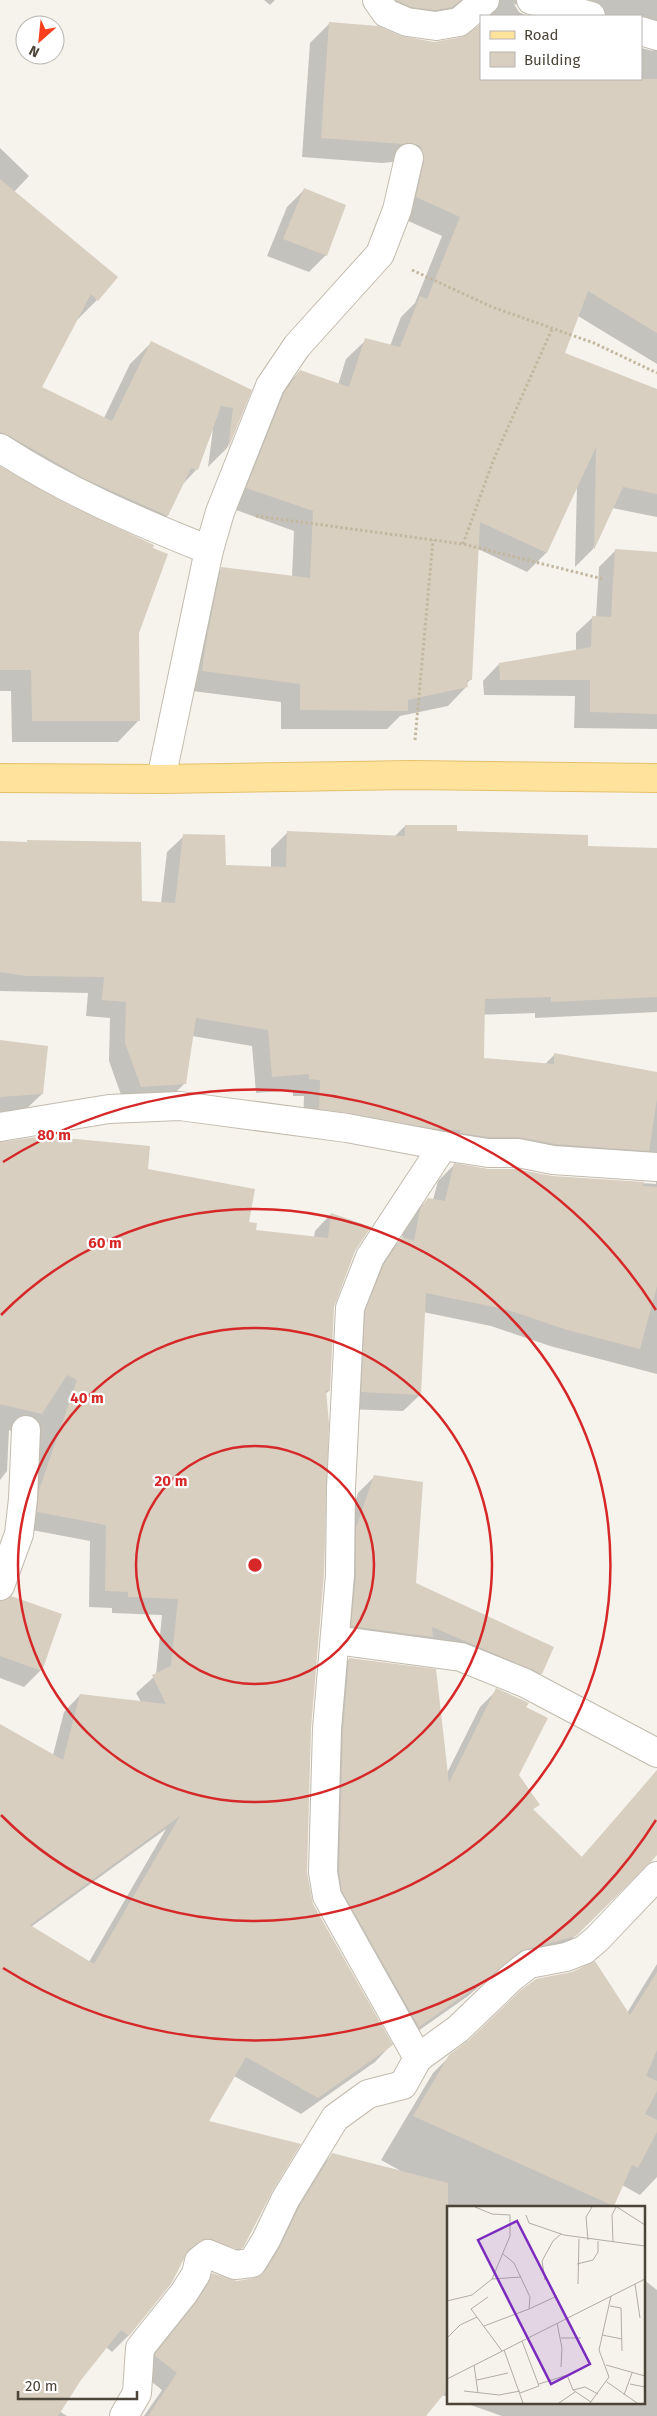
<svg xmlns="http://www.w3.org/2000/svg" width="657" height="2416" viewBox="0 0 657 2416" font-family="'Fira Sans',sans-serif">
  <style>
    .shadow { fill: #0003; fill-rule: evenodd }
    .building { fill: #d8cfc1; fill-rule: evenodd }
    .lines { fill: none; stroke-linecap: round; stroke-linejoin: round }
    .minor-casing { stroke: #c2bbae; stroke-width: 30 }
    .major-casing { stroke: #e6c16a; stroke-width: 30 }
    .path { stroke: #c4b79f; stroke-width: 3; stroke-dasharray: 2.5 2.5; stroke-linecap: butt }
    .minor { stroke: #fff; stroke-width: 28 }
    .major { stroke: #ffe39c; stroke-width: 28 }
    .ring { fill: none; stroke: #d62828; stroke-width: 2.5 }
    .inset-road { fill: none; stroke: #b2ada4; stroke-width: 1 }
    .view { fill: #7b2cbf; fill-opacity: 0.15; stroke: #7b2cbf; stroke-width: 2.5 }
    .inset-edge { fill: none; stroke: #4b4439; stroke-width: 2.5 }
    .centre { fill: #d62828; stroke: #fff; stroke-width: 2.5 }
    .ring-label { font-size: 15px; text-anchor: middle; font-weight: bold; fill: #d62828; stroke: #fff; stroke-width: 4.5; stroke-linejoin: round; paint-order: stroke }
  </style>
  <rect width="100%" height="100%" fill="#f6f3ec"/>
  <!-- shadow -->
  <g class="shadow">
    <polygon points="264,0 275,0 270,5"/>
    <polygon points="379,0 657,0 657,364 578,316 563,353 657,391 657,517 612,508 593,549 575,567 577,486 546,553 527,572 478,549 471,679 466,684 467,686 448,706 400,716 387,729 281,729 281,702 184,690 202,588 222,569 292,577 294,531 228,507 281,391 300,371 338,385 346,359 366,340 390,346 401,317 415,303 442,236 397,216 402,165 392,162 382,163 302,157 310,43 330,23 404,39 439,43 470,35 481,79 641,79 641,48 653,51 650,45 641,40 641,16 562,16 514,4 519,12 527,16 481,16 462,3 454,7 432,26"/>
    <polygon points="0,148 29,176 14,192 97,300 76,321 41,388 104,418 130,364 151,343 250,390 227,448 208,467 213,429 197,469 182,485 167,516 146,537 0,463"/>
    <polygon points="304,190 326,255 309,272 267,256 287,207"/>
    <polygon points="0,467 138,633 139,720 118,742 12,742 11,691 0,691"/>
    <polygon points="615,551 657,553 657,729 574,728 575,696 484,695 483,681 499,664 576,651 576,633 593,617 596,617 599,567"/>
    <polygon points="405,826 586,847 657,849 657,1012 535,1018 535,1013 474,1015 482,1059 545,1064 554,1055 657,1073 657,1374 550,1346 491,1326 423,1312 420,1395 403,1411 345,1409 349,1329 385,1255 402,1239 404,1227 412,1216 428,1199 433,1200 438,1181 454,1165 552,1177 656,1184 655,1177 303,1125 304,1096 293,1096 293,1090 256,1093 252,1046 192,1036 185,1083 168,1100 124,1103 109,1061 110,1018 86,1016 88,993 0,991 0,842 141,902 161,903 167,852 184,836 225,866 271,867 271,849 288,832 394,837"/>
    <polygon points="0,1041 42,1094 25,1110 0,1112"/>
    <path d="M0,1143L146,1170L248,1223L254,1231L314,1237L315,1231L331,1214L354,1251L333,1307L329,1391L325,1394L310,1728L306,1872L312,1904L391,2045L375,2062L301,2114L234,2076L207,2121L271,2191L242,2248L225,2264L189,2254L183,2258L128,2336L112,2352L106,2347L80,2379L59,2411L67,2416H0V1726L53,1755L64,1712L80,1695L141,1702L136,1693L156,1675L162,1615L112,1613V1608L89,1607L90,1541L21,1528L17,1433L9,1430L7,1471L0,1480ZM166,1829L89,1962L31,1927ZM201,2235L236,2247V2250L200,2238Z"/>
    <polygon points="374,1477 415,1584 552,1648 541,1673 525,1689 423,1646 336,1642 341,1545 358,1493"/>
    <polygon points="0,1602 41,1670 24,1687 0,1678"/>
    <polygon points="349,1659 447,1773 480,1707 497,1690 525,1708 518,1775 539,1804 532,1810 581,1858 657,1772 657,1853 650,1861 558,1953 501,1968 468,1996 401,2043 325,1908 332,1676"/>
    <polygon points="657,1964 657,2177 640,2195 622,2185 612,2207 448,2207 448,2397 351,2364 402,2416 144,2416 162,2390 139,2372 181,2319 193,2300 196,2291 213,2274 237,2282 255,2280 316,2171 333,2154 401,2171 381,2160 433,2073 450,2056 627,2013"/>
    <polygon points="643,2279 657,2290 657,2416 502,2416 462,2402 643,2402"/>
  </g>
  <!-- building -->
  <g class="building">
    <polygon points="396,0 461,0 452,7 436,10 411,7"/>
    <polygon points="329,22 378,26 401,36 434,42 462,37 481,24 481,79 657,79 657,333 588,291 565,353 657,389 657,494 623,487 594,550 596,447 547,553 480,522 472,680 467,680 468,687 408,700 408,711 300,710 300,684 202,671 206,643 221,567 310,578 313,511 246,488 284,393 300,370 349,387 365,338 400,347 420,296 427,299 460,217 416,197 424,161 421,146 412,143 403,144 321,138"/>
    <polygon points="0,179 118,277 98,301 91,294 42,387 112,421 151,341 252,390 228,449 233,408 221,406 198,470 191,468 168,516 83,478 8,435 0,432"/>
    <polygon points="304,188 346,205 327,256 283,239"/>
    <polygon points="0,466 69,505 154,545 153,548 168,554 139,633 140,721 32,721 31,670 0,670"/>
    <polygon points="615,549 657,552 657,714 590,712 590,680 500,680 499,663 591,647 592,616 611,617"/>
    <polygon points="405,825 457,825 457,831 588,835 588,846 657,848 657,997 551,1002 551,997 485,999 484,1058 554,1064 554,1053 657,1072 657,1099 649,1151 555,1144 518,1137 489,1137 460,1133 461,1130 435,1129 319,1109 320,1080 309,1079 309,1074 272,1077 268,1030 196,1018 186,1084 141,1087 125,1043 126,1002 102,1000 104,977 26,976 0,972 0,841 27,842 27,840 141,842 142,901 175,903 183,834 225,835 226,865 286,867 287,831 405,836"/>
    <polygon points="0,1040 48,1046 43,1094 0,1097"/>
    <path d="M44,1136L150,1146L148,1169L255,1189L249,1222L257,1223L256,1230L328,1238L331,1213L371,1227L355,1251L334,1307L330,1391L326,1390L329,1424L324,1574L311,1728L307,1872L313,1904L393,2045L318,2098L246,2057L209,2121L301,2144L272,2192L243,2248L237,2249L206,2239L189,2249L171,2284L129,2336L121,2330L81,2380L58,2416H0V1724L63,1760L80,1694L166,1704L152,1675L171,1666L178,1599L128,1597V1592L105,1591L106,1525L37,1512L39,1490L77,1380L67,1375L42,1414L0,1404V1142ZM180,1816L94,1964L30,1925Z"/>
    <polygon points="454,1163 488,1169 516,1169 552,1176 644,1182 643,1186 657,1187 657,1286 640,1349 567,1330 508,1310 426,1293 421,1395 361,1392 365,1311 384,1264 402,1237 414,1241 420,1209 428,1198 445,1201"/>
    <polygon points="374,1475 423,1482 416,1583 554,1647 542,1674 432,1627 433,1637 351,1626 356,1576 356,1528"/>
    <polygon points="11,1596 62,1614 42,1671 0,1656 0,1601"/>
    <polygon points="349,1658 436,1669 449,1783 496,1688 529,1703 526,1707 548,1718 519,1775 540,1805 533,1809 582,1857 657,1770 657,1855 651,1862 576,1936 520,1951 487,1979 419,2027 342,1891 339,1871 343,1730"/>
    <polygon points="595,1961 630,2015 657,1972 657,2050 646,2076 657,2081 657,2091 645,2114 657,2120 657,2132 638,2168 632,2165 614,2206 413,2116 449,2055 469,2040 521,1990 536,1979 572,1972"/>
    <polygon points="332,2153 448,2183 448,2389 426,2416 148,2416 177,2373 155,2356 155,2354 197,2301 209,2282 212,2273 237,2281 254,2278 265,2271 280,2247 299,2207"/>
  </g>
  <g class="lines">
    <defs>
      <g id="minor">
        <polyline points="377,0 386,13 407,22 436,26 459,22 485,0"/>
        <polyline points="531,0 591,16"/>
        <polyline points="641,31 657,36"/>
        <path d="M0,448C66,491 136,521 209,550"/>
        <polyline points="161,779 209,550 220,512 264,401 270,386 297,346 380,254 397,210 409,158"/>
        <polyline points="0,1127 109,1109 180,1106 347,1128 443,1146"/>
        <polyline points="0,1586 19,1534 23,1499 26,1430"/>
        <polyline points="335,1640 461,1657 525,1683 657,1753"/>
        <polyline points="418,2058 327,1896 323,1872 327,1729 340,1575 341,1488 350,1308 370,1257 443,1146 488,1153 518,1153 553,1160 657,1167"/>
        <polyline points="124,2416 137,2393 140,2348 184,2293 196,2274 199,2261 208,2254 235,2265 252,2263 266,2240 285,2200 335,2118 368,2094 403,2085 418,2058 458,2029 511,1978 529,1964 566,1957 584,1950 597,1939 657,1876"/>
      </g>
      <polyline id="major" points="0,778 161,779 411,775 657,778"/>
    </defs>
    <!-- minor casing -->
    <use href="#minor" class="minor-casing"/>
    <!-- major casing -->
    <use href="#major" class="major-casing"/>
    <!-- path -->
    <g class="path">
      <polyline points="412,270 492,307 594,343 657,373"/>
      <polyline points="256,516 463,544 603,579"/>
      <polyline points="463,544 493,461 552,329"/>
      <polyline points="415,740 433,540"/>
    </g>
    <!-- minor -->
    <use href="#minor" class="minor"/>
    <!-- major -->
    <use href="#major" class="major"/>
  </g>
  <!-- distance rings -->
  <g class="ring">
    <circle cx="255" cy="1565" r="119"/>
    <circle cx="255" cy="1565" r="237"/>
    <path d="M1 1315A356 356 0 1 1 1 1815"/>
    <path d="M656 1820A475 475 0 0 1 3 1968M3 1162A475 475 0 0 1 656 1310"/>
  </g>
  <!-- overview -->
  <g transform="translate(447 2206)">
    <rect width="198" height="198" fill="#f6f3ec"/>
    <path class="inset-road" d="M28,1L45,8L63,9V30L45,73M170,1L198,19M79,9L82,17L117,29L198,40M141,34L139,11L145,1M166,36L165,9L169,1M130,58L146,54L151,46V35M98,74L95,55L106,35L114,28M131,78L132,33M188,78L193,112M41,91L24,103L55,145M0,95L25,89L45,73L74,71M163,100L174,102L175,145M82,103L110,90M110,117L115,142L114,161M37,120L82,103L83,91L67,57L56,48M155,129L175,133M0,132L13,119L30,111M114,132H134M57,144L76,197M27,159L31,187M159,159L198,170M0,173L198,73M30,174L61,167M160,176L190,197M92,178L120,169L126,184L144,196M183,178L198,181M126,184L138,181L151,188M17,185L52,189L73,185M73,187L92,180L75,135M177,189L185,167M112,197L128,186M143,197L162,171L152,144L164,90"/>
    <path class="view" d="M70,15L143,158L104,178L31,34Z"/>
    <rect width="198" height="198" class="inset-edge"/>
  </g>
  <circle cx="255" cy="1565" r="8" class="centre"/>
  <g class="ring-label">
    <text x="54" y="1140">80 m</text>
    <text x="105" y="1248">60 m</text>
    <text x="87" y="1403">40 m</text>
    <text x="171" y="1486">20 m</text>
  </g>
  <!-- legend -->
  <rect x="480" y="15" width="162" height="65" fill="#ffffff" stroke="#b7b4b0"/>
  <rect x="490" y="31" width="25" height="8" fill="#ffe39c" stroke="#b7b4b0"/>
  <text x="524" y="40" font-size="15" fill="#4b4439">Road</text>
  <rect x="490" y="52" width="25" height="15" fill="#d8cfc1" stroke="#b7b4b0"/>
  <text x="524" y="65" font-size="15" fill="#4b4439">Building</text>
  <!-- north arrow -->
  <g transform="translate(40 40) rotate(207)"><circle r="24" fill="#ffffff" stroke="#b7b4b0"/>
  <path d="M0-4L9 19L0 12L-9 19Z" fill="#fc3f1d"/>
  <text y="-8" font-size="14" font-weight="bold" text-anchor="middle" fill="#4b4439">N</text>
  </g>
  <!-- scale -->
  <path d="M18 2391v8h119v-8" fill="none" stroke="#4b4439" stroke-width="2.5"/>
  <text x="25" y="2391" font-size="15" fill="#4b4439" stroke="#ffffff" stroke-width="4" paint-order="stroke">20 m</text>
</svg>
